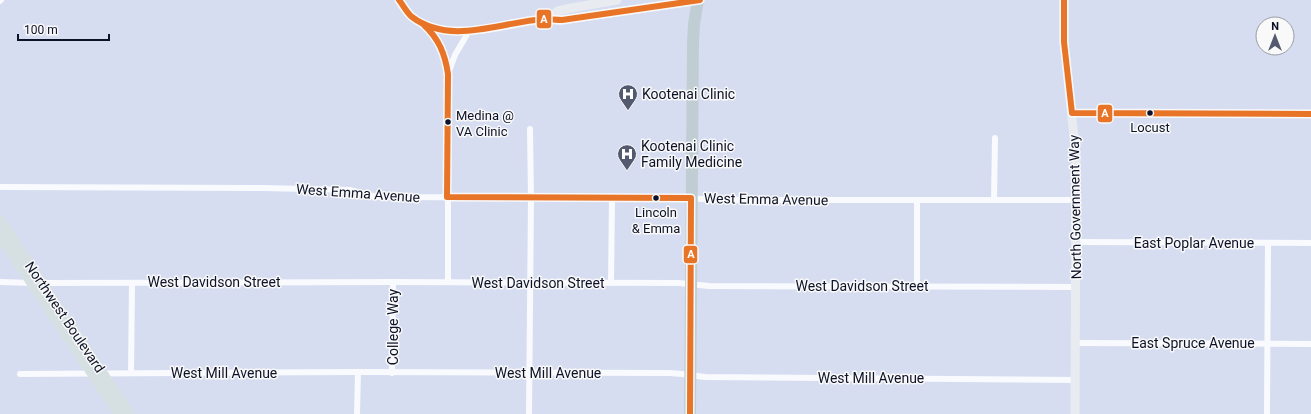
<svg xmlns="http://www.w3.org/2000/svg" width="1311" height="414" viewBox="0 0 1311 414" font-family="Roboto,sans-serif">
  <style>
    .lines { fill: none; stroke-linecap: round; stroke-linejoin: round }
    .street { stroke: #f9fafd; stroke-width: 6 }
    .secondary { stroke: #e8ecf0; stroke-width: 9 }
    .primary { stroke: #d6e0e3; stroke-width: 10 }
    .highway { stroke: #c0ced3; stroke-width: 12 }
    .bus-1-casing { stroke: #f9f9f9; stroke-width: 9 }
    .bus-1 { stroke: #e77427; stroke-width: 6 }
    .bus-dot { fill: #0c1227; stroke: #f9f9f9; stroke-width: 1.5 }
    .labels { text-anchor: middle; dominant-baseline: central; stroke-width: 3; stroke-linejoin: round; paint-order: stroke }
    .bus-label { font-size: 13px; fill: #0c1227; stroke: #f9f9f9 }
    .poi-label { font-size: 14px; fill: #0c1227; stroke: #f9f9f9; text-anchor: start }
    .street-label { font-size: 14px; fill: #0c1227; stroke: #f9f9f9 }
    .line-badge { stroke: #f9f9f9; stroke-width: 1.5 }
    .badge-label { font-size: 11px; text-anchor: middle; font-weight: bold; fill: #fff }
  </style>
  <rect width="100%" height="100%" fill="#d6ddf1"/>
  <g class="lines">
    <!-- street -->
    <g class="street">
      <polyline points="0,1 1,0"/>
      <path d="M426,26C440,39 445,53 447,72"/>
      <polyline points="1072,113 1311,114"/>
      <polyline points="0,187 263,188 350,190 376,197 691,198 712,200 1076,200"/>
      <polyline points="994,200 995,138"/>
      <polyline points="1076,242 1311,243"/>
      <polyline points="0,282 32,283"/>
      <polyline points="448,282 448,74 455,55 469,31"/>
      <polyline points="42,283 393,282 679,283 709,286 1076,287"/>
      <polyline points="611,283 612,198"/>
      <polyline points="917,286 917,200"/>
      <polyline points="1076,343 1311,344"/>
      <polyline points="131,373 132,283"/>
      <polyline points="392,373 393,282"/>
      <polyline points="20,374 358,372 670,373 682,374 705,377 1076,380"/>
      <polyline points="357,414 358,372"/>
      <polyline points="529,414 531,198 530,129"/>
      <polyline points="1267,414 1268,243"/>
    </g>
    <!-- secondary -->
    <g class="secondary">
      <path d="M399,0C425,52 500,24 544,19C550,19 556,20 562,20L700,0"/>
      <polyline points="1064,0 1064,42 1076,156 1075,414"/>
      <polyline points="546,19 558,11 571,8 617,0"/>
    </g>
    <!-- primary -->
    <g class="primary">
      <polyline points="0,220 130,414"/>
      <polyline points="0,236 119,414"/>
    </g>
    <!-- highway -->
    <polyline class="highway" points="690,414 693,43 694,24 698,0"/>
    <defs>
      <g id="bus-1">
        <path d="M399,0C403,5 407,13 412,17C451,46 501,22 544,19C550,19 556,20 562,20L700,0"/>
        <polyline points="1064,0 1064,42 1072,113 1311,114"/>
        <path d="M424,25C439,39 445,54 448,74L447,197L691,198L690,414"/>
      </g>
    </defs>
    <!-- bus-1 casing -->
    <use href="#bus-1" class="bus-1-casing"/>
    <!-- bus-1 -->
    <use href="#bus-1" class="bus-1"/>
  </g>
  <!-- icons -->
  <defs>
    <symbol id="hospital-pin" viewBox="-11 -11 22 30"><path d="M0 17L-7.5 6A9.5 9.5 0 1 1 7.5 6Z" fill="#53596e" stroke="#f9f9f9"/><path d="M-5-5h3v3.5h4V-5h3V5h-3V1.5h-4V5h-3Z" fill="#fff"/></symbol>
  </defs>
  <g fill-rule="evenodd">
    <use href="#hospital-pin" x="617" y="83" width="22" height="30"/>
    <use href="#hospital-pin" x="616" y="143" width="22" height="30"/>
  </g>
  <!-- markers -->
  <g class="bus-dot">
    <circle cx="1150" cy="113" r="3.5"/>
    <circle cx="448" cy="122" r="3.5"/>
    <circle cx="656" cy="198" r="3.5"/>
  </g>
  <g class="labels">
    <!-- bus labels -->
    <g class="bus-label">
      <text x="456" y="115" text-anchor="start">Medina @<tspan x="456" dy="16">VA Clinic</tspan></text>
      <text x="1150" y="127">Locust</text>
      <text x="656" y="212">Lincoln<tspan x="656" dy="16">&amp; Emma</tspan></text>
    </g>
    <!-- poi labels -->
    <g class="poi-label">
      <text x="642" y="94">Kootenai Clinic</text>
      <text x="641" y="146">Kootenai Clinic<tspan x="641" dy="16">Family Medicine</tspan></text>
    </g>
    <!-- street labels -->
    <g class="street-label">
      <text transform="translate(358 193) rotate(4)">West Emma Avenue</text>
      <text transform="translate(766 199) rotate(1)">West Emma Avenue</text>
      <text transform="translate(1075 207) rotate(-91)">North Government Way</text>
      <text x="1194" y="243">East Poplar Avenue</text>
      <text x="214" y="282">West Davidson Street</text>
      <text x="538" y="283">West Davidson Street</text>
      <text x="862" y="286">West Davidson Street</text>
      <text transform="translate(65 317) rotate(56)">Northwest Boulevard</text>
      <text transform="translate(393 327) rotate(-90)">College Way</text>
      <text x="1193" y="343">East Spruce Avenue</text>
      <text x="224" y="373">West Mill Avenue</text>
      <text x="548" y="373">West Mill Avenue</text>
      <text x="871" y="378">West Mill Avenue</text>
    </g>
  </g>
  <g class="line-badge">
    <rect x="536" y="9" width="16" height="20" rx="4" fill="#e77427"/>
    <rect x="1097" y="104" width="16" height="19" rx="4" fill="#e77427"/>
    <rect x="683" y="245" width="15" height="19" rx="4" fill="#e77427"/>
  </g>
  <g class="badge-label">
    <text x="544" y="23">A</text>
    <text x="1105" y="117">A</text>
    <text x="691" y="258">A</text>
  </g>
  <!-- north arrow -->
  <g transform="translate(1275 36)"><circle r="19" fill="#f9f9f9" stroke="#9a9da5"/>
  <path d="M0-3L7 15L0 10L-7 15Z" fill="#53596e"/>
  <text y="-6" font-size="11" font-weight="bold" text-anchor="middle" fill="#0c1227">N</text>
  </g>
  <!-- scale -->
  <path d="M18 34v6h91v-6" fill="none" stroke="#0c1227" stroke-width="2"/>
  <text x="24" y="34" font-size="12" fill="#0c1227" stroke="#f9f9f9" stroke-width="3" paint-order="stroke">100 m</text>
</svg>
